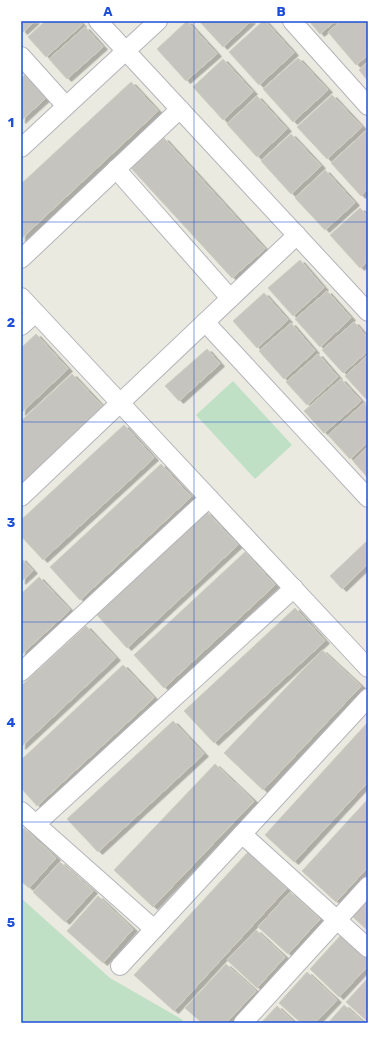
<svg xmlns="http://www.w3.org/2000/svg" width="389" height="1044" viewBox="0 0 389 1044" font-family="Rubik,sans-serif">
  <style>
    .grass { fill: #c0e0c6 }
    .building { fill: #c6c4be; stroke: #cecdc0; filter: url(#shadow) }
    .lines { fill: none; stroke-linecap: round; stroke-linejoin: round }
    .street-casing { stroke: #b3b5ba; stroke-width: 20 }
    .street { stroke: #fff; stroke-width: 18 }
    .grid { fill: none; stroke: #1d4ed8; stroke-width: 1; stroke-opacity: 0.55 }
    .neatline { fill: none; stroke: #1d4ed8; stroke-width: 1.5 }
    .grid-label { font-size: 13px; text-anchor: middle; font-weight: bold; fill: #1d4ed8 }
  </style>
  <defs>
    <filter id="shadow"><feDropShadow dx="4.5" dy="2.5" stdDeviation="0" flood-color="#0004"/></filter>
  </defs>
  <rect width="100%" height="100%" fill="#eaeae1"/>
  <!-- grass -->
  <g class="grass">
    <polygon points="233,381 292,445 255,479 196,415"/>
    <polygon points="21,898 110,978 183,1020 181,1023 21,1023"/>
  </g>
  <!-- building -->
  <g class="building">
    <polygon points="21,21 35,21 23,32 21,30"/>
    <polygon points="45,21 79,21 82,25 46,57 28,37"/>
    <polygon points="187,21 217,54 186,81 157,49"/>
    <polygon points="199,21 251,21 223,47"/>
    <polygon points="263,21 265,21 294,53 259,85 229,52"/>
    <polygon points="309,21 335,21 320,34"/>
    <polygon points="341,21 368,21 368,55 356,65 328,32"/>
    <polygon points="85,27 103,47 67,79 49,59"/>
    <polygon points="298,58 328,90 293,122 263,89"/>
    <polygon points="223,59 253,92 223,120 193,87"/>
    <polygon points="368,62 368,81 359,70"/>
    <polygon points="25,75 46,98 21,121 21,79"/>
    <polygon points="131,82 158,111 21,239 21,184"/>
    <polygon points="332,95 362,127 327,159 297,127"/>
    <polygon points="257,96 287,129 257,157 227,124"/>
    <polygon points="366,131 368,134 368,189 361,196 331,163"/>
    <polygon points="291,134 321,166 291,194 261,161"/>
    <polygon points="164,138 265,249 232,278 131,168"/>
    <polygon points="325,170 355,203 325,230 295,198"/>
    <polygon points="360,208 368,217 368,261 360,268 330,235"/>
    <polygon points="300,260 324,288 293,316 268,288"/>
    <polygon points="327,291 351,318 320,347 295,319"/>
    <polygon points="264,293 288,320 257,348 233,321"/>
    <polygon points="354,322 368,338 368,351 343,373 322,350"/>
    <polygon points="291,323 315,351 284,379 259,351"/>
    <polygon points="36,334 68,369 21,413 21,348"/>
    <polygon points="207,349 220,364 179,401 165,386"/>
    <polygon points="318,354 338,377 307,405 286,382"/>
    <polygon points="368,355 368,396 366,399 345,376"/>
    <polygon points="72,374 105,409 21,487 21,421"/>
    <polygon points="341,379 361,401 324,433 304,411"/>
    <polygon points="364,403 368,408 368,442 350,459 328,435"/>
    <polygon points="124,425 154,458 43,560 21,536 21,520"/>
    <polygon points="368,447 368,478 353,461"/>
    <polygon points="161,464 191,497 80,600 50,567"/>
    <polygon points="207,512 238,545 127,648 97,615"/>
    <polygon points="368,540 368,564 342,589 330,576"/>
    <polygon points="245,552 275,585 164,688 134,655"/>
    <polygon points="21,558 33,571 21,582"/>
    <polygon points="39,577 70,610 21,655 21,594"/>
    <polygon points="295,608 325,641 214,743 184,711"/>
    <polygon points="86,626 116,658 21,747 21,686"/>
    <polygon points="322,650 361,686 263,790 224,753"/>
    <polygon points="123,665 154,698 37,806 21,788 21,760"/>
    <polygon points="173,721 204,754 98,852 67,819"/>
    <polygon points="368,722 368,782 294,862 265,835"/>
    <polygon points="215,764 254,801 153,907 114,870"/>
    <polygon points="368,799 368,867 336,902 302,871"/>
    <polygon points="24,828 56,858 29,888 21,881 21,831"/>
    <polygon points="248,852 287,888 174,1011 134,975"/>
    <polygon points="60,862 93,891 65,922 33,892"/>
    <polygon points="290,892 320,919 288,954 258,927"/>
    <polygon points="98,896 133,929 103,963 67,931"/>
    <polygon points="368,898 368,931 352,916"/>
    <polygon points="256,930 285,957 257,988 227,960"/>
    <polygon points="341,935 368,959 368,966 339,997 310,969"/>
    <polygon points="226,964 256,991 226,1023 202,1023 185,1008"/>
    <polygon points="307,972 337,1000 315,1023 301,1023 279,1003"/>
    <polygon points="368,978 368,1022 346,1002"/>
    <polygon points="344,1005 364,1023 328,1023"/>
    <polygon points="277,1006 295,1023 261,1023"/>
  </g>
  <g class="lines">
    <defs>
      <g id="street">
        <polyline points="98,21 368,312"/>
        <polyline points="292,21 368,106"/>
        <polyline points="21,56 66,106"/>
        <polyline points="21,148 158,21"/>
        <polyline points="116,169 230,298"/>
        <polyline points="21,259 180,109"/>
        <polyline points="21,297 368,668"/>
        <polyline points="205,322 368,498"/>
        <polyline points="21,326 36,313"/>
        <polyline points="21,497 297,235"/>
        <polyline points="21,672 209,498"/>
        <polyline points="21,811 154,929"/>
        <polyline points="36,824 294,588"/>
        <polyline points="242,834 368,948"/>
        <polyline points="120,966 368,698"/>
        <polyline points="243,1023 368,886"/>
      </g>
    </defs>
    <!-- street casing -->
    <use href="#street" class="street-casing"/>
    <!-- street -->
    <use href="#street" class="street"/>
  </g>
  <!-- grid -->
  <path class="grid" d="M194,21V1023M21,222H368M21,422H368M21,622H368M21,822H368"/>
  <!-- border -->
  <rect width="389" height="1044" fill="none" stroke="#ffffff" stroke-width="44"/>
  <rect x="22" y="22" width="345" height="1000" class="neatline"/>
  <g class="grid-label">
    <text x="108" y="16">A</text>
    <text x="281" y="16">B</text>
    <text x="11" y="127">1</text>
    <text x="11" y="327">2</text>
    <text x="11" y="527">3</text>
    <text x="11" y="727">4</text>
    <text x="11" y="927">5</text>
  </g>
</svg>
